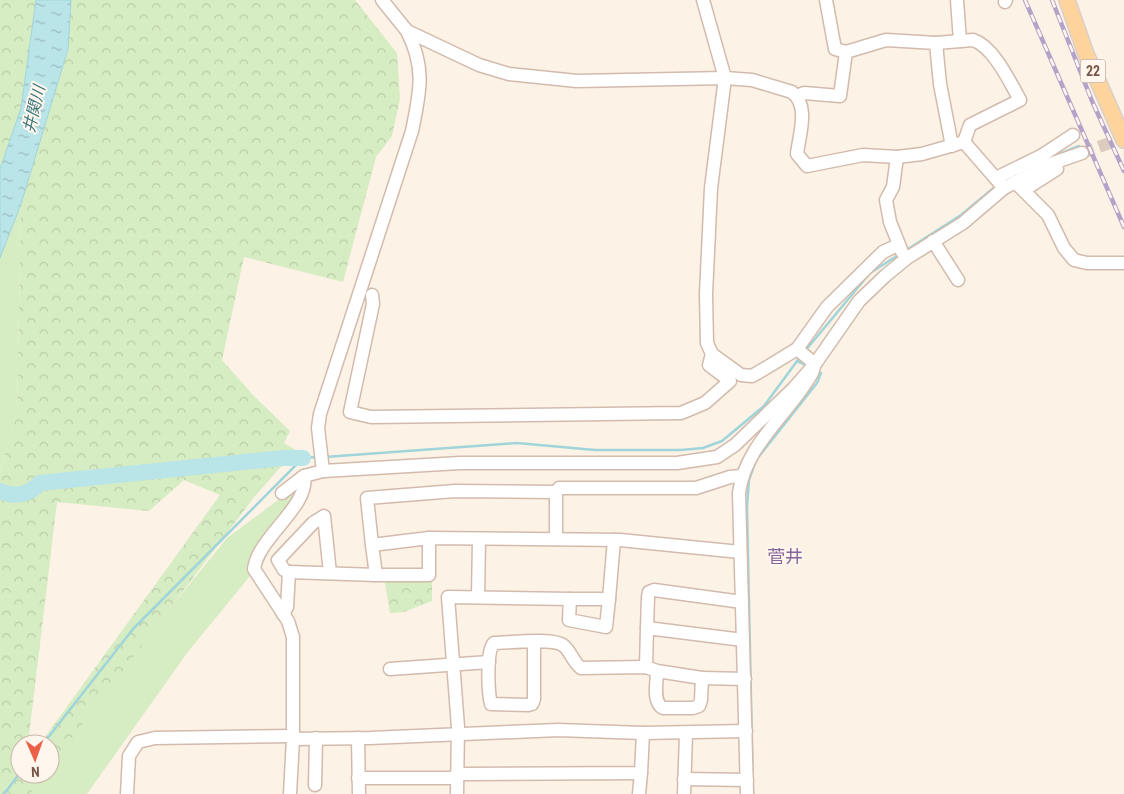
<svg xmlns="http://www.w3.org/2000/svg" width="1124" height="794" viewBox="0 0 1124 794" font-family="'Roboto Condensed','Noto Sans JP',sans-serif">
  <style>
    .green { fill: #d6ecc3 }
    .forest { fill: url(#forest-crowns) }
    .water { fill: url(#water-ripples); stroke: #9fd5da }
    .lines { fill: none; stroke-linecap: round; stroke-linejoin: round }
    .stream { stroke: #9fd5da; stroke-width: 2.5 }
    .river { stroke: #b9e4e8; stroke-width: 16 }
    .minor-tunnel { stroke: #dccbbf; stroke-width: 12; stroke-dasharray: 12 6; stroke-linecap: butt }
    .minor-casing { stroke: #d2bbad; stroke-width: 15 }
    .major-casing { stroke: #d9d0cc; stroke-width: 18 }
    .minor { stroke: #fff; stroke-width: 12 }
    .major { stroke: #fed39c; stroke-width: 15 }
    .rail-casing { stroke: #b4a3c8; stroke-width: 4.5 }
    .rail { stroke: #fff7ed; stroke-width: 2.5; stroke-dasharray: 8; stroke-linecap: butt }
    .labels { text-anchor: middle; dominant-baseline: central; stroke-width: 4; stroke-linejoin: round; paint-order: stroke }
    .shield { fill: #fff7ed; stroke: #a0877a; stroke-width: 1 }
    .shield-label { font-size: 14px; font-weight: bold; fill: #785749 }
    .water-label { font-size: 16px; font-style: italic; fill: #3c777d; stroke: #fff7ed }
    .quarter-label { font-size: 18px; fill: #85659b; stroke: #fff7ed }
  </style>
  <defs>
    <pattern id="forest-crowns" width="20" height="18" patternUnits="userSpaceOnUse" patternTransform="scale(1.25)"><rect width="20" height="18" fill="#d6ecc3"/><path d="M2 6a3 3 0 1 1 6 0M12 15a3 3 0 1 1 6 0" fill="none" stroke="#bbcca9"/></pattern>
    <pattern id="water-ripples" width="26" height="14" patternUnits="userSpaceOnUse" patternTransform="scale(1.25)"><rect width="26" height="14" fill="#b9e4e8"/><path d="M2 4q2-2 4 0t4 0M15 11q2-2 4 0t4 0" fill="none" stroke="#9bbcbe"/></pattern>
  </defs>
  <rect width="100%" height="100%" fill="#fdf2e6"/>
  <!-- green -->
  <g class="green">
    <polygon points="21,204 17,413 0,471 0,258"/>
    <polygon points="296,492 250,562 250,576 187,653 87,794 30,794 45,774 50,774 50,767 145,639 227,538 278,500"/>
  </g>
  <!-- forest -->
  <g class="forest">
    <polygon points="0,0 36,0 21,108 0,169"/>
    <polygon points="71,0 355,0 397,53 400,99 392,136 376,157 343,282 244,257 222,360 254,396 290,431 284,443 296,450 255,496 50,767 50,744 40,744 220,495 184,480 149,511 57,502 28,744 20,744 20,774 45,774 30,794 0,794 0,471 17,413 21,204 68,49"/>
    <polygon points="384,578 432,578 432,601 404,612 390,613"/>
  </g>
  <!-- water -->
  <polygon class="water" points="36,0 71,0 68,49 21,204 0,258 0,169 21,108"/>
  <g class="lines">
    <!-- stream -->
    <g class="stream">
      <polyline points="1052,157 1079,146"/>
      <polyline points="905,251 961,215 996,186"/>
      <polyline points="805,351 870,273 900,254"/>
      <polyline points="797,361 806,365"/>
      <polyline points="325,457 517,443 595,450 681,450 703,448 722,441 764,406 800,357"/>
      <polyline points="43,744 133,629 303,458 317,457"/>
      <polyline points="4,794 20,773"/>
      <polyline points="753,794 747,507 749,480 756,460 817,383 821,373"/>
    </g>
    <!-- river -->
    <path class="river" d="M0,491C15,498 29,495 40,483L283,458H303"/>
    <!-- minor-tunnel -->
    <polyline class="minor-tunnel" points="1082,153 1124,138"/>
    <defs>
      <g id="minor">
        <path d="M382,0L407,31L479,65L509,74L577,81L725,78L752,80L792,92C810,106 799,135 797,154L807,166L863,155L897,157L922,154L964,142L1004,188"/>
        <polyline points="703,0 725,78 711,188 706,294 707,343 712,354 741,375 752,376 759,372 797,349 827,307 883,252 898,245"/>
        <polyline points="826,0 835,49 846,52"/>
        <polyline points="957,0 960,41"/>
        <polyline points="1005,2 1006,0"/>
        <polyline points="936,43 940,84 952,146"/>
        <path d="M797,96L804,93L840,96L846,52L886,40L936,43L973,40C993,46 1010,82 1020,100L970,125L964,142"/>
        <polyline points="897,157 893,187 886,200 890,222 902,252"/>
        <polyline points="996,178 1041,156 1073,135"/>
        <polyline points="1015,182 1048,215 1064,248 1074,260 1087,263 1124,263"/>
        <polyline points="1024,190 1057,169"/>
        <polyline points="933,241 958,280"/>
        <polyline points="372,295 373,304 350,412 371,417 681,413 705,403 730,381 709,365 712,354"/>
        <path d="M323,471L318,428L320,414L412,131C420,92 426,68 407,31"/>
        <polyline points="282,493 304,476 323,471 460,463 677,463 717,457 735,445 794,388 815,364 859,301 885,276 907,258 963,223 1004,188 1050,164 1082,153"/>
        <polyline points="429,538 372,545 367,498 455,491 556,492"/>
        <polyline points="556,539 556,492 559,488 696,488 730,477 741,476"/>
        <polyline points="289,572 376,575 372,545"/>
        <polyline points="376,575 429,575 429,538 620,540 740,552"/>
        <polyline points="478,597 479,540"/>
        <polyline points="570,599 609,599 614,540"/>
        <polyline points="283,614 287,607 289,572 284,570 278,560 313,523 324,516 330,573"/>
        <polyline points="647,628 648,597 649,592 654,590 742,602"/>
        <path d="M534,642V699L532,704L528,705L491,704C488,692 486,651 494,643C508,643 554,637 564,646C571,652 573,662 581,668L646,667L657,671C657,682 652,702 663,708H693L699,706L701,700L702,678L657,671"/>
        <polyline points="646,667 647,628 743,640"/>
        <polyline points="390,669 489,662"/>
        <polyline points="702,678 745,679"/>
        <polyline points="358,738 359,794"/>
        <polyline points="293,739 370,738 558,730 643,733 746,731"/>
        <polyline points="358,778 451,778 463,774 641,773 643,733"/>
        <polyline points="684,779 747,780"/>
        <polyline points="315,785 316,738"/>
        <polyline points="127,794 129,756 138,742 155,738 293,736"/>
        <path d="M290,794L293,739V637L288,621L254,569C258,537 310,506 304,476"/>
        <polyline points="457,794 458,727 448,597 570,599 569,620 606,627 609,599"/>
        <polyline points="639,794 641,773"/>
        <polyline points="684,794 686,733"/>
        <path d="M747,794L739,493C745,445 789,414 812,373L815,364L797,349"/>
      </g>
      <polyline id="major" points="1067,0 1086,54 1124,140"/>
    </defs>
    <!-- minor casing -->
    <use href="#minor" class="minor-casing"/>
    <!-- major casing -->
    <use href="#major" class="major-casing"/>
    <!-- minor -->
    <use href="#minor" class="minor"/>
    <!-- major -->
    <use href="#major" class="major"/>
    <defs>
      <g id="rail">
        <polyline points="1025,0 1124,227"/>
        <polyline points="1052,0 1092,101 1124,171"/>
      </g>
    </defs>
    <!-- rail casing -->
    <use href="#rail" class="rail-casing"/>
    <!-- rail -->
    <use href="#rail" class="rail"/>
  </g>
  <g class="labels">
    <!-- shield labels -->
    <rect class="shield" x="1080.5" y="59.5" width="25" height="23" rx="4"/>
    <g class="shield-label">
      <text x="1093" y="71">22</text>
    </g>
    <!-- water labels -->
    <g class="water-label">
      <text transform="translate(34 109) rotate(-77)">井関川</text>
    </g>
    <!-- quarter labels -->
    <g class="quarter-label">
      <text x="785" y="556">菅井</text>
    </g>
  </g>
  <!-- north arrow -->
  <g transform="translate(35 759) rotate(178)"><circle r="24" fill="#fff7ed" stroke="#c9b7ab"/>
  <path d="M0-4L9 19L0 12L-9 19Z" fill="#eb6046"/>
  <text y="-8" font-size="14" font-weight="bold" text-anchor="middle" fill="#785749">N</text>
  </g>
</svg>
